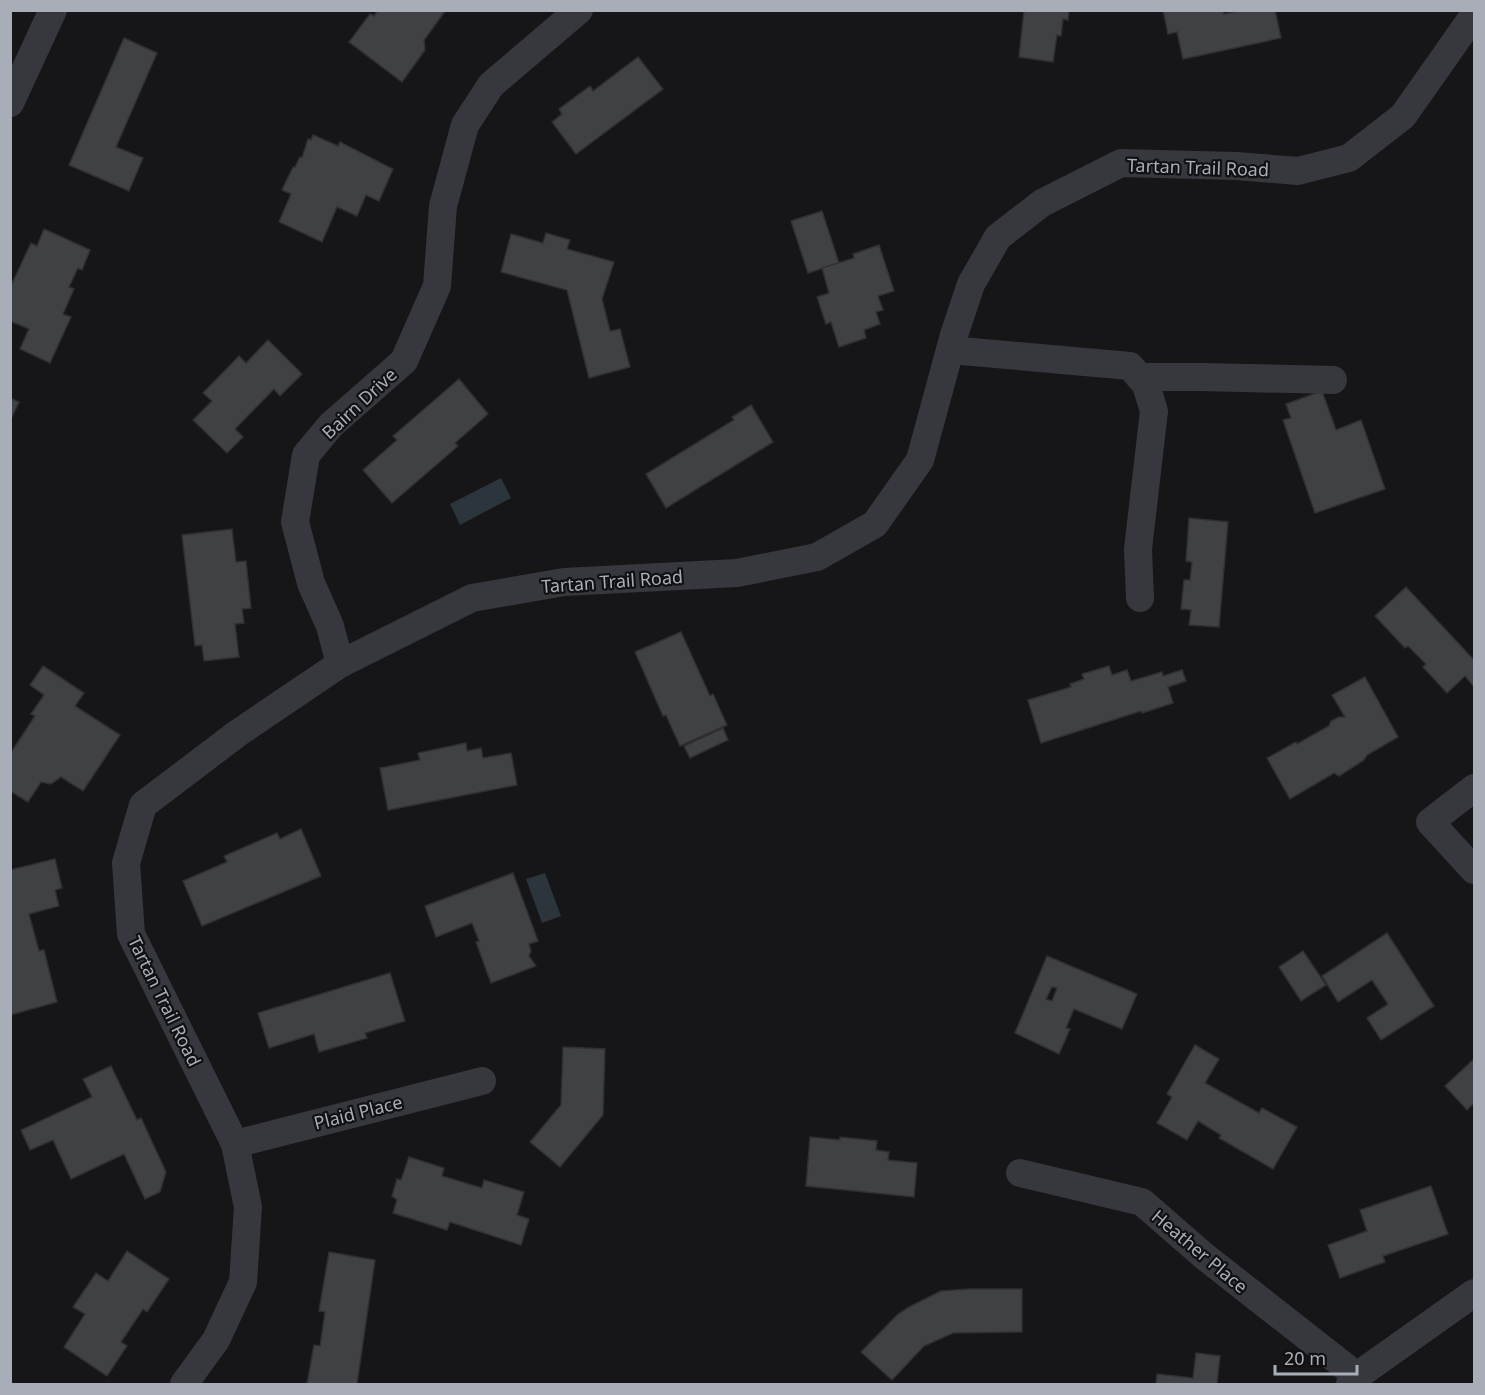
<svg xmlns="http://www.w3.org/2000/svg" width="1485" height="1395" viewBox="0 0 1485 1395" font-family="'Noto Sans',sans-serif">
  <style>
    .water { fill: #2c353c }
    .building { fill: #404145; stroke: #303034; stroke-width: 1.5; fill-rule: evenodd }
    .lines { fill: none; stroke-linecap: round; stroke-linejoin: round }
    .minor { stroke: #37383d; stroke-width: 28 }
    .labels { text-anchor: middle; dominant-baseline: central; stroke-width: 4.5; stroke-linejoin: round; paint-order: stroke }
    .street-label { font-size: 18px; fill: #a8adb8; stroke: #111113 }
  </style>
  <rect width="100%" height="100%" fill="#161618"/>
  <!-- water -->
  <g class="water">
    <polygon points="501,478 511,498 460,525 450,504"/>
    <polygon points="545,873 561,916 542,923 526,879"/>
  </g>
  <!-- building -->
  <g class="building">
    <polygon points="378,10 446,10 424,40 425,50 402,82 349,42 370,14 374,16"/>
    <polygon points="1024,10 1069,10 1068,20 1063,19 1061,36 1057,35 1053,62 1019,57"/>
    <polygon points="1163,10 1223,10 1224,14 1241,10 1275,10 1281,38 1183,59 1177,32 1168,34"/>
    <polygon points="124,38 157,53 116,147 143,158 129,191 69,165"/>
    <polygon points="638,57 663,89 576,154 552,122 562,114 559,109 590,86 593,91"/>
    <polygon points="313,135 338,146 340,142 393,169 379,201 366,195 357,216 337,207 322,242 279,222 291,194 282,190 293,167 295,167 300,157 302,158 308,139 311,140"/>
    <polygon points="822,211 839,263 808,273 791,221"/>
    <polygon points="44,229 90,250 82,270 78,268 69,287 74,289 63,314 71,317 50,363 20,349 29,329 10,321 10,288 31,243 37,246"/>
    <polygon points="546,233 570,240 567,249 614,262 602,299 610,331 620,329 630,367 589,378 567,290 501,272 511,234 543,243"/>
    <polygon points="879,245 894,291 878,296 883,310 876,312 880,324 864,330 866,338 839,347 831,322 826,324 817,297 829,293 822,268 854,258 853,254"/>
    <polygon points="268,340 302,374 280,396 274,389 235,429 243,437 227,453 193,420 212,401 203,393 239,356 246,363"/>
    <polygon points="459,379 488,414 455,443 458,446 392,503 363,470 397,440 393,436"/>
    <polygon points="1322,391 1336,430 1361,420 1385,489 1315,513 1283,420 1291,418 1286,404"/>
    <polygon points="10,398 19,402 10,421"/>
    <polygon points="751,405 773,442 666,508 646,474 734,420 732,417"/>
    <polygon points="1189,518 1228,522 1219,627 1189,625 1191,610 1181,609 1184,580 1190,580 1192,562 1186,561"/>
    <polygon points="232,529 236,562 246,561 251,608 242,609 244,623 235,624 239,657 204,661 202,645 195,646 182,535"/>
    <polygon points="1406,587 1473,659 1474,657 1474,687 1465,676 1447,693 1423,667 1426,664 1408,646 1405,648 1375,616"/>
    <polygon points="681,632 710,696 713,694 727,725 680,746 666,715 663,716 635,652"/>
    <polygon points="43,666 84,693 75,706 120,735 83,791 61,777 51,784 41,782 28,802 10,791 10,754 35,716 31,714 44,695 30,685"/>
    <polygon points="1109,666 1112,675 1127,670 1131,681 1162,672 1163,676 1182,670 1186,681 1168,687 1173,703 1142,713 1141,711 1041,743 1028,700 1071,687 1070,684 1084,679 1082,674"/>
    <polygon points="1365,677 1398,737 1367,755 1364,760 1339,776 1334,773 1290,799 1267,758 1296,742 1297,744 1329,726 1331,721 1339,717 1345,717 1332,695"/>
    <polygon points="723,728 728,740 690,758 684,746"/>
    <polygon points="466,743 467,751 481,748 483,758 511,753 517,785 388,810 380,768 420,760 418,753"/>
    <polygon points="301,829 321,876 202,926 183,881 227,862 224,856 277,833 280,839"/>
    <polygon points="55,859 62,888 55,890 59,906 29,914 39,951 44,950 57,1002 10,1015 10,870"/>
    <polygon points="513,873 538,941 529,944 531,951 529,956 536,966 491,983 476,942 479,941 472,923 436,937 425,906"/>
    <polygon points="1387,933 1434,1006 1381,1040 1367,1018 1388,1004 1372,980 1338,1002 1322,976"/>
    <polygon points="1303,951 1326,985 1301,1001 1279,967"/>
    <path d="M1047,956L1137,994L1122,1029L1074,1009L1066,1028L1070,1029L1059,1054L1015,1033ZM1052,987L1057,988L1052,1001L1046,999Z"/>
    <polygon points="390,973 405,1021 365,1033 367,1038 319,1052 314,1034 269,1048 258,1013"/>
    <polygon points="1195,1045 1219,1059 1205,1083 1259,1113 1262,1108 1297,1127 1273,1169 1219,1138 1221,1135 1198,1121 1187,1140 1157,1123 1172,1097 1167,1094"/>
    <polygon points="563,1047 605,1049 603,1115 560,1167 530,1142 561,1105"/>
    <polygon points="1474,1059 1474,1103 1467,1110 1445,1086"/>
    <polygon points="111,1066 137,1120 141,1118 166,1172 160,1192 145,1199 124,1154 71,1179 53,1140 30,1150 21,1130 92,1097 83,1079"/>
    <polygon points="810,1137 840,1140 840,1137 877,1141 876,1150 889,1152 888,1160 917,1163 914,1197 806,1186"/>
    <polygon points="409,1157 444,1168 442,1176 482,1188 484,1180 524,1192 517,1215 529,1219 521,1245 450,1222 447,1230 393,1213 397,1200 392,1196 397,1179 401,1180"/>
    <polygon points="1431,1186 1448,1234 1383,1256 1385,1262 1340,1278 1328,1245 1367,1231 1360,1210"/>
    <polygon points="127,1251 169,1279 147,1312 143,1309 121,1342 127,1346 107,1376 64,1347 85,1314 73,1307 96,1273 108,1281"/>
    <polygon points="329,1252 375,1260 357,1384 307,1384 314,1345 320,1346 325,1312 319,1311"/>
    <polygon points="970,1289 1022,1289 1022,1332 953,1333 924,1346 892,1380 861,1352 898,1314 909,1307 941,1291"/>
    <polygon points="1196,1353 1220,1356 1217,1384 1156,1384 1157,1374 1193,1378"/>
  </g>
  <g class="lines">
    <!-- minor -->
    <g class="minor">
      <polyline points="10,103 53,10"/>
      <polyline points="950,350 1130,366 1146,385 1154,411 1138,549 1140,598"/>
      <polyline points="1140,377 1200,377 1333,380"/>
      <polyline points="340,664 330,626 311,583 295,522 306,455 331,425 404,361 437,286 443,206 465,125 491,85 579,10"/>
      <polyline points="1474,788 1430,822 1474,870"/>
      <polyline points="235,1144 482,1081"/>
      <polyline points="1020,1173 1142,1202 1204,1256 1357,1376"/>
      <polyline points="184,1384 216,1340 243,1282 248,1207 235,1144 131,934 126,863 143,805 238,733 340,664 472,598 564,582 737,573 817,557 875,524 920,460 954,335 971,284 998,237 1042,203 1121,163 1236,166 1298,171 1349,158 1403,116 1474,15"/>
      <polyline points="1350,1384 1357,1376 1474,1293"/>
    </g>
  </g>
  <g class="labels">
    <!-- street labels -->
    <g class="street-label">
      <text transform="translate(1198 167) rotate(2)">Tartan Trail Road</text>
      <text transform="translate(359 403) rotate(-43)">Bairn Drive</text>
      <text transform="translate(612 581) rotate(-4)">Tartan Trail Road</text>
      <text transform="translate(165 1001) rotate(64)">Tartan Trail Road</text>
      <text transform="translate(358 1112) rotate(-14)">Plaid Place</text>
      <text transform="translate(1200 1251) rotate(40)">Heather Place</text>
    </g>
  </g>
  <!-- border -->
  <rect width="1485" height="1395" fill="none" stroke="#a8adb8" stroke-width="24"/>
  <!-- scale -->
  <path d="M1275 1365v9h82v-9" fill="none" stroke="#a8adb8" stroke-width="3"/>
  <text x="1284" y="1365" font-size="18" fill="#a8adb8" stroke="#111113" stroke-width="4.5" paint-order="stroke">20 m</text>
</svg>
